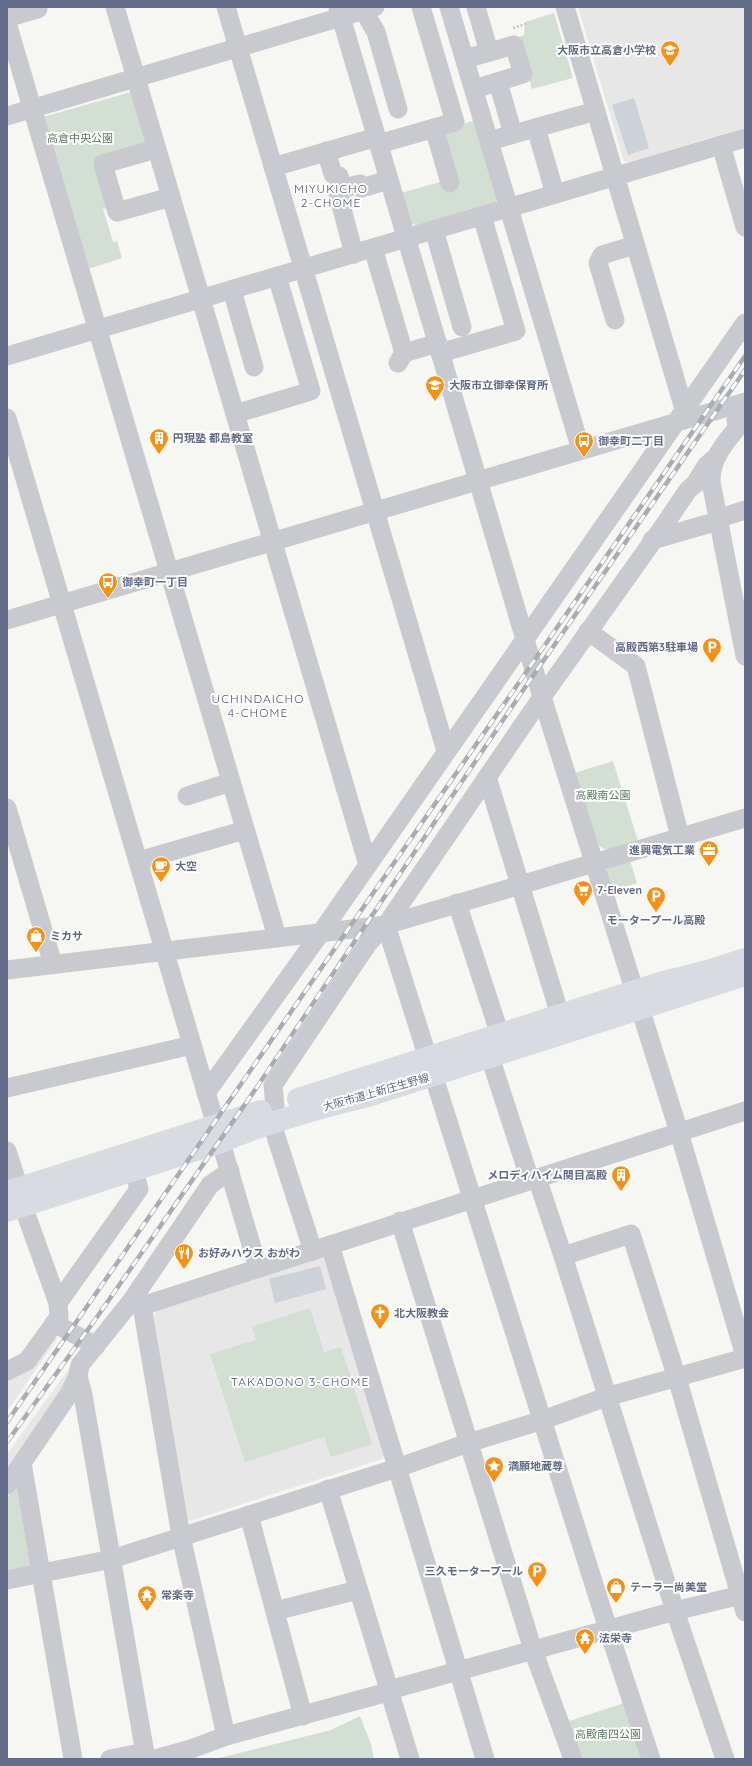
<svg xmlns="http://www.w3.org/2000/svg" width="752" height="1766" viewBox="0 0 752 1766" font-family="Quicksand,'Noto Sans JP',sans-serif">
  <style>
    .built { fill: #e6e7e6 }
    .green { fill: #d4dfd3 }
    .water { fill: #cdd1d8 }
    .lines { fill: none; stroke-linecap: round; stroke-linejoin: round }
    .path { stroke: #c1c2c5; stroke-width: 2.5; stroke-dasharray: 2 2; stroke-linecap: butt }
    .minor { stroke: #c8cacf; stroke-width: 19 }
    .major { stroke: #d9dbe2; stroke-width: 22 }
    .rail-casing { stroke: #a9acb4; stroke-width: 4.5 }
    .rail { stroke: #fff; stroke-width: 3; stroke-dasharray: 9; stroke-linecap: butt }
    .labels { text-anchor: middle; dominant-baseline: central; stroke-width: 4; stroke-linejoin: round; paint-order: stroke }
    .poi-label { font-size: 11px; font-weight: bold; fill: #626b87; stroke: #fff; text-anchor: start }
    .park-label { font-size: 11px; fill: #5e7961; stroke: #fff }
    .street-label { font-size: 11px; fill: #626b87; stroke: #fff }
    .neighbourhood-label { font-size: 12px; letter-spacing: 1px; fill: #51576c; stroke: #fff }
  </style>
  <rect width="100%" height="100%" fill="#f6f7f3"/>
  <!-- built -->
  <g class="built">
    <polygon points="578,7 745,7 745,128 629,162 624,161"/>
    <polygon points="320,1255 328,1262 386,1454 382,1459 190,1521 185,1518 150,1319 157,1311"/>
    <polygon points="52,1335 57,1339 7,1411 7,1382"/>
    <polygon points="76,1359 68,1383 7,1474 7,1454"/>
  </g>
  <!-- green -->
  <g class="green">
    <polygon points="554,13 573,78 532,89 517,38 524,35 525,22"/>
    <polygon points="131,92 146,145 98,162 110,207 103,209 113,242 117,241 122,258 88,269 43,117"/>
    <polygon points="476,120 499,196 495,203 418,226 410,223 401,193 454,178 443,130"/>
    <polygon points="613,761 638,841 606,850 598,845 575,773"/>
    <polygon points="630,860 637,883 612,891 606,872 608,867"/>
    <polygon points="310,1308 324,1352 341,1347 372,1444 331,1457 324,1437 245,1462 210,1354 256,1340 252,1327"/>
    <polygon points="16,1484 31,1568 7,1573 7,1498"/>
    <polygon points="624,1703 642,1759 580,1759 566,1722"/>
    <polygon points="360,1716 371,1744 374,1759 215,1759 331,1730"/>
  </g>
  <!-- water -->
  <g class="water">
    <polygon points="634,98 649,148 628,155 612,105"/>
    <polygon points="320,1266 326,1289 275,1303 269,1279"/>
  </g>
  <g class="lines">
    <!-- path -->
    <polyline class="path" points="513,28 526,24"/>
    <!-- minor -->
    <g class="minor">
      <polyline points="115,7 368,865"/>
      <polyline points="226,7 446,751"/>
      <polyline points="338,7 542,697 679,1132 745,1356"/>
      <polyline points="449,7 581,450"/>
      <polyline points="476,7 489,52"/>
      <polyline points="565,7 687,419"/>
      <polyline points="363,10 376,32 398,109"/>
      <polyline points="7,18 38,9"/>
      <polyline points="7,23 277,937"/>
      <polyline points="465,59 514,45 523,74 474,89"/>
      <polyline points="498,82 513,134"/>
      <polyline points="7,116 375,7"/>
      <polyline points="434,128 450,183"/>
      <polyline points="536,128 555,194"/>
      <polyline points="489,141 596,111"/>
      <polyline points="379,144 455,122 421,7"/>
      <polyline points="721,145 745,227"/>
      <polyline points="156,149 103,164 117,212 171,197"/>
      <polyline points="326,151 333,174 339,176 343,188"/>
      <polyline points="273,167 377,137"/>
      <polyline points="434,230 462,327"/>
      <polyline points="373,248 404,353"/>
      <polyline points="354,254 337,190 360,184 361,188 389,180"/>
      <polyline points="232,290 254,367"/>
      <polyline points="615,320 598,263 602,255 635,245"/>
      <polyline points="440,353 516,331 482,216"/>
      <polyline points="7,356 745,138"/>
      <polyline points="398,363 404,353 438,343"/>
      <path d="M745,406L736,419L737,428C723,446 711,458 711,482L745,656"/>
      <polyline points="235,414 311,391 277,276"/>
      <polyline points="7,418 258,1268"/>
      <polyline points="717,519 745,510"/>
      <polyline points="652,540 718,521"/>
      <polyline points="7,620 745,402"/>
      <polyline points="588,631 636,666 680,837"/>
      <polyline points="487,777 560,1015"/>
      <polyline points="187,796 231,782"/>
      <polyline points="7,808 53,964"/>
      <polyline points="138,861 245,830"/>
      <polyline points="457,903 500,1035"/>
      <polyline points="386,925 608,1629 651,1759"/>
      <polyline points="7,970 386,925 745,818"/>
      <polyline points="490,1057 530,1180"/>
      <polyline points="7,1088 192,1045"/>
      <polyline points="206,1093 322,931 745,323"/>
      <polyline points="275,1107 273,1085 369,942 386,925 542,697 665,524 688,490 695,484 706,466 714,459"/>
      <polyline points="272,1124 313,1251"/>
      <polyline points="7,1151 19,1188"/>
      <polyline points="537,1178 563,1256 675,1611 725,1759"/>
      <polyline points="400,1221 533,1650 573,1759"/>
      <polyline points="330,1245 485,1759"/>
      <polyline points="563,1256 631,1234 677,1378 745,1612"/>
      <polyline points="58,1303 139,1189 134,1170"/>
      <polyline points="130,1303 142,1306 745,1111"/>
      <polyline points="142,1306 181,1536 226,1736"/>
      <polyline points="54,1323 96,1346"/>
      <polyline points="7,1371 27,1361 59,1317 58,1303 23,1206"/>
      <polyline points="78,1376 83,1395 146,1759"/>
      <polyline points="22,1463 73,1759"/>
      <polyline points="7,1485 69,1394 78,1376 80,1365 130,1303 210,1185 230,1171"/>
      <polyline points="328,1489 410,1759"/>
      <polyline points="249,1515 303,1716"/>
      <polyline points="7,1580 112,1559 397,1468 468,1443 543,1420 606,1397 745,1358"/>
      <polyline points="275,1611 358,1590"/>
      <polyline points="110,1759 145,1752"/>
      <polyline points="155,1759 191,1749 226,1736 388,1692 393,1689 675,1611 745,1594"/>
    </g>
    <!-- major -->
    <g class="major">
      <polyline points="298,1099 660,983 708,971 745,959"/>
      <polyline points="7,1192 261,1111"/>
      <path d="M7,1211L221,1142C268,1122 318,1108 368,1096L745,975"/>
    </g>
    <defs>
      <g id="rail">
        <polyline points="7,1422 745,356"/>
        <polyline points="7,1442 97,1317 257,1087 528,683 745,370"/>
      </g>
    </defs>
    <!-- rail casing -->
    <use href="#rail" class="rail-casing"/>
    <!-- rail -->
    <use href="#rail" class="rail"/>
  </g>
  <!-- icons -->
  <defs>
    <symbol id="school-pin" viewBox="-11 -11 22 30"><path d="M0 17L-7.5 6A9.5 9.5 0 1 1 7.5 6Z" fill="#f69114" stroke="#fff"/><path d="M0-5L7-2L0 1L-7-2ZM-4 1L0 2.5L4 1V4Q0 6-4 4Z" fill="#fff"/></symbol>
    <symbol id="building-pin" viewBox="-11 -11 22 30"><path d="M0 17L-7.5 6A9.5 9.5 0 1 1 7.5 6Z" fill="#f69114" stroke="#fff"/><path d="M-4-6H4V6H1V3H-1V6H-4ZM-2.5-4.3h1.7v1.8h-1.7ZM.8-4.3h1.7v1.8H.8ZM-2.5-1h1.7V.8h-1.7ZM.8-1h1.7V.8H.8Z" fill="#fff"/></symbol>
    <symbol id="bus-pin" viewBox="-11 -11 22 30"><path d="M0 17L-7.5 6A9.5 9.5 0 1 1 7.5 6Z" fill="#f69114" stroke="#fff"/><path d="M-5-6H5V4H4V6H2V4H-2V6H-4V4H-5ZM-3.5-4V0h7V-4ZM-3.5 1.2v1.5H-2V1.2ZM2 1.2v1.5H3.5V1.2Z" fill="#fff"/></symbol>
    <symbol id="parking-pin" viewBox="-11 -11 22 30"><path d="M0 17L-7.5 6A9.5 9.5 0 1 1 7.5 6Z" fill="#f69114" stroke="#fff"/><path d="M-3.5-5.5H1a3.5 3.5 0 0 1 0 7H-1V5.5H-3.5ZM-1-3.4V-.6H.8a1.4 1.4 0 0 0 0-2.8Z" fill="#fff"/></symbol>
    <symbol id="office-pin" viewBox="-11 -11 22 30"><path d="M0 17L-7.5 6A9.5 9.5 0 1 1 7.5 6Z" fill="#f69114" stroke="#fff"/><path d="M-6-3h4V-5.5h4V-3h4V5H-6ZM-1-4.5V-3h2v-1.5ZM-6 0V1H6V0Z" fill="#fff"/></symbol>
    <symbol id="cafe-pin" viewBox="-11 -11 22 30"><path d="M0 17L-7.5 6A9.5 9.5 0 1 1 7.5 6Z" fill="#f69114" stroke="#fff"/><path d="M-5.5-4.5H6V0H3Q3 3.5 0 3.5H-2.5Q-5.5 3.5-5.5 0ZM3-3.2v2h1.7v-2ZM-6 4.5H4V6H-6Z" fill="#fff"/></symbol>
    <symbol id="supermarket-pin" viewBox="-11 -11 22 30"><path d="M0 17L-7.5 6A9.5 9.5 0 1 1 7.5 6Z" fill="#f69114" stroke="#fff"/><path d="M-6-5.5h2.5l.6 2H6L4.5 2H-2.5L-4.4-4H-6ZM-1.5 3.2a1.3 1.3 0 1 0 .1 0ZM3 3.2a1.3 1.3 0 1 0 .1 0Z" fill="#fff"/></symbol>
    <symbol id="shop-pin" viewBox="-11 -11 22 30"><path d="M0 17L-7.5 6A9.5 9.5 0 1 1 7.5 6Z" fill="#f69114" stroke="#fff"/><path d="M-5-2.5h2.3a2.7 3.5 0 0 1 5.4 0H5L5.5 6h-11ZM-1.5-2.5h3a1.5 2.3 0 0 0-3 0Z" fill="#fff"/></symbol>
    <symbol id="restaurant-pin" viewBox="-11 -11 22 30"><path d="M0 17L-7.5 6A9.5 9.5 0 1 1 7.5 6Z" fill="#f69114" stroke="#fff"/><path d="M-5-6h1v4h1v-4h1v4h1v-4h1v5L-1.5 .5V6h-2V.5L-5-1ZM5-6V6H3V1.5H1.5Q1.5-4 5-6Z" fill="#fff"/></symbol>
    <symbol id="church-pin" viewBox="-11 -11 22 30"><path d="M0 17L-7.5 6A9.5 9.5 0 1 1 7.5 6Z" fill="#f69114" stroke="#fff"/><path d="M-1.2-6h2.4v3.5h3.3v2.4h-3.3V6h-2.4V-.1h-3.3v-2.4h3.3Z" fill="#fff"/></symbol>
    <symbol id="sight-pin" viewBox="-11 -11 22 30"><path d="M0 17L-7.5 6A9.5 9.5 0 1 1 7.5 6Z" fill="#f69114" stroke="#fff"/><path d="M0-6L1.8-2.2L6-1.7L2.9 1.2L3.7 5.4L0 3.3L-3.7 5.4L-2.9 1.2L-6-1.7L-1.8-2.2Z" fill="#fff"/></symbol>
    <symbol id="temple-pin" viewBox="-11 -11 22 30"><path d="M0 17L-7.5 6A9.5 9.5 0 1 1 7.5 6Z" fill="#f69114" stroke="#fff"/><path d="M0-6L5-2H3V0L6.5 2.5H4V6H1.5V3h-3V6H-4V2.5H-6.5L-3 0V-2H-5Z" fill="#fff"/></symbol>
  </defs>
  <g fill-rule="evenodd">
    <use href="#school-pin" x="659" y="39" width="22" height="30"/>
    <use href="#school-pin" x="424" y="374" width="22" height="30"/>
    <use href="#building-pin" x="148" y="427" width="22" height="30"/>
    <use href="#bus-pin" x="573" y="430" width="22" height="30"/>
    <use href="#bus-pin" x="97" y="571" width="22" height="30"/>
    <use href="#parking-pin" x="701" y="636" width="22" height="30"/>
    <use href="#office-pin" x="698" y="839" width="22" height="30"/>
    <use href="#cafe-pin" x="150" y="855" width="22" height="30"/>
    <use href="#supermarket-pin" x="572" y="879" width="22" height="30"/>
    <use href="#parking-pin" x="645" y="885" width="22" height="30"/>
    <use href="#shop-pin" x="25" y="925" width="22" height="30"/>
    <use href="#building-pin" x="610" y="1164" width="22" height="30"/>
    <use href="#restaurant-pin" x="173" y="1242" width="22" height="30"/>
    <use href="#church-pin" x="369" y="1302" width="22" height="30"/>
    <use href="#sight-pin" x="483" y="1455" width="22" height="30"/>
    <use href="#parking-pin" x="526" y="1560" width="22" height="30"/>
    <use href="#shop-pin" x="605" y="1576" width="22" height="30"/>
    <use href="#temple-pin" x="136" y="1584" width="22" height="30"/>
    <use href="#temple-pin" x="574" y="1627" width="22" height="30"/>
  </g>
  <g class="labels">
    <!-- poi labels -->
    <g class="poi-label">
      <text x="656" y="50" text-anchor="end">大阪市立高倉小学校</text>
      <text x="449" y="385">大阪市立御幸保育所</text>
      <text x="173" y="438">円現塾 都島教室</text>
      <text x="598" y="441">御幸町二丁目</text>
      <text x="122" y="582">御幸町一丁目</text>
      <text x="698" y="647" text-anchor="end">高殿西第3駐車場</text>
      <text x="695" y="850" text-anchor="end">進興電気工業</text>
      <text x="175" y="866">大空</text>
      <text x="597" y="890">7-Eleven</text>
      <text x="656" y="920" text-anchor="middle">モータープール高殿</text>
      <text x="50" y="936">ミカサ</text>
      <text x="607" y="1175" text-anchor="end">メロディハイム関目高殿</text>
      <text x="198" y="1253">お好みハウス おがわ</text>
      <text x="394" y="1313">北大阪教会</text>
      <text x="508" y="1466">満願地蔵尊</text>
      <text x="523" y="1571" text-anchor="end">三久モータープール</text>
      <text x="630" y="1587">テーラー尚美堂</text>
      <text x="161" y="1595">常楽寺</text>
      <text x="599" y="1638">法栄寺</text>
    </g>
    <!-- park labels -->
    <g class="park-label">
      <text x="80" y="138">高倉中央公園</text>
      <text x="603" y="795">高殿南公園</text>
      <text x="608" y="1734">高殿南四公園</text>
    </g>
    <!-- street labels -->
    <g class="street-label">
      <text transform="translate(376 1092) rotate(-16)">大阪市道上新庄生野線</text>
    </g>
    <!-- neighbourhood labels -->
    <g class="neighbourhood-label">
      <text x="331" y="188">MIYUKICHO<tspan x="331" dy="14">2-CHOME</tspan></text>
      <text x="258" y="698">UCHINDAICHO<tspan x="258" dy="14">4-CHOME</tspan></text>
      <text x="300" y="1381">TAKADONO 3-CHOME</text>
    </g>
  </g>
  <!-- border -->
  <rect width="752" height="1766" fill="none" stroke="#626b87" stroke-width="16"/>
</svg>
